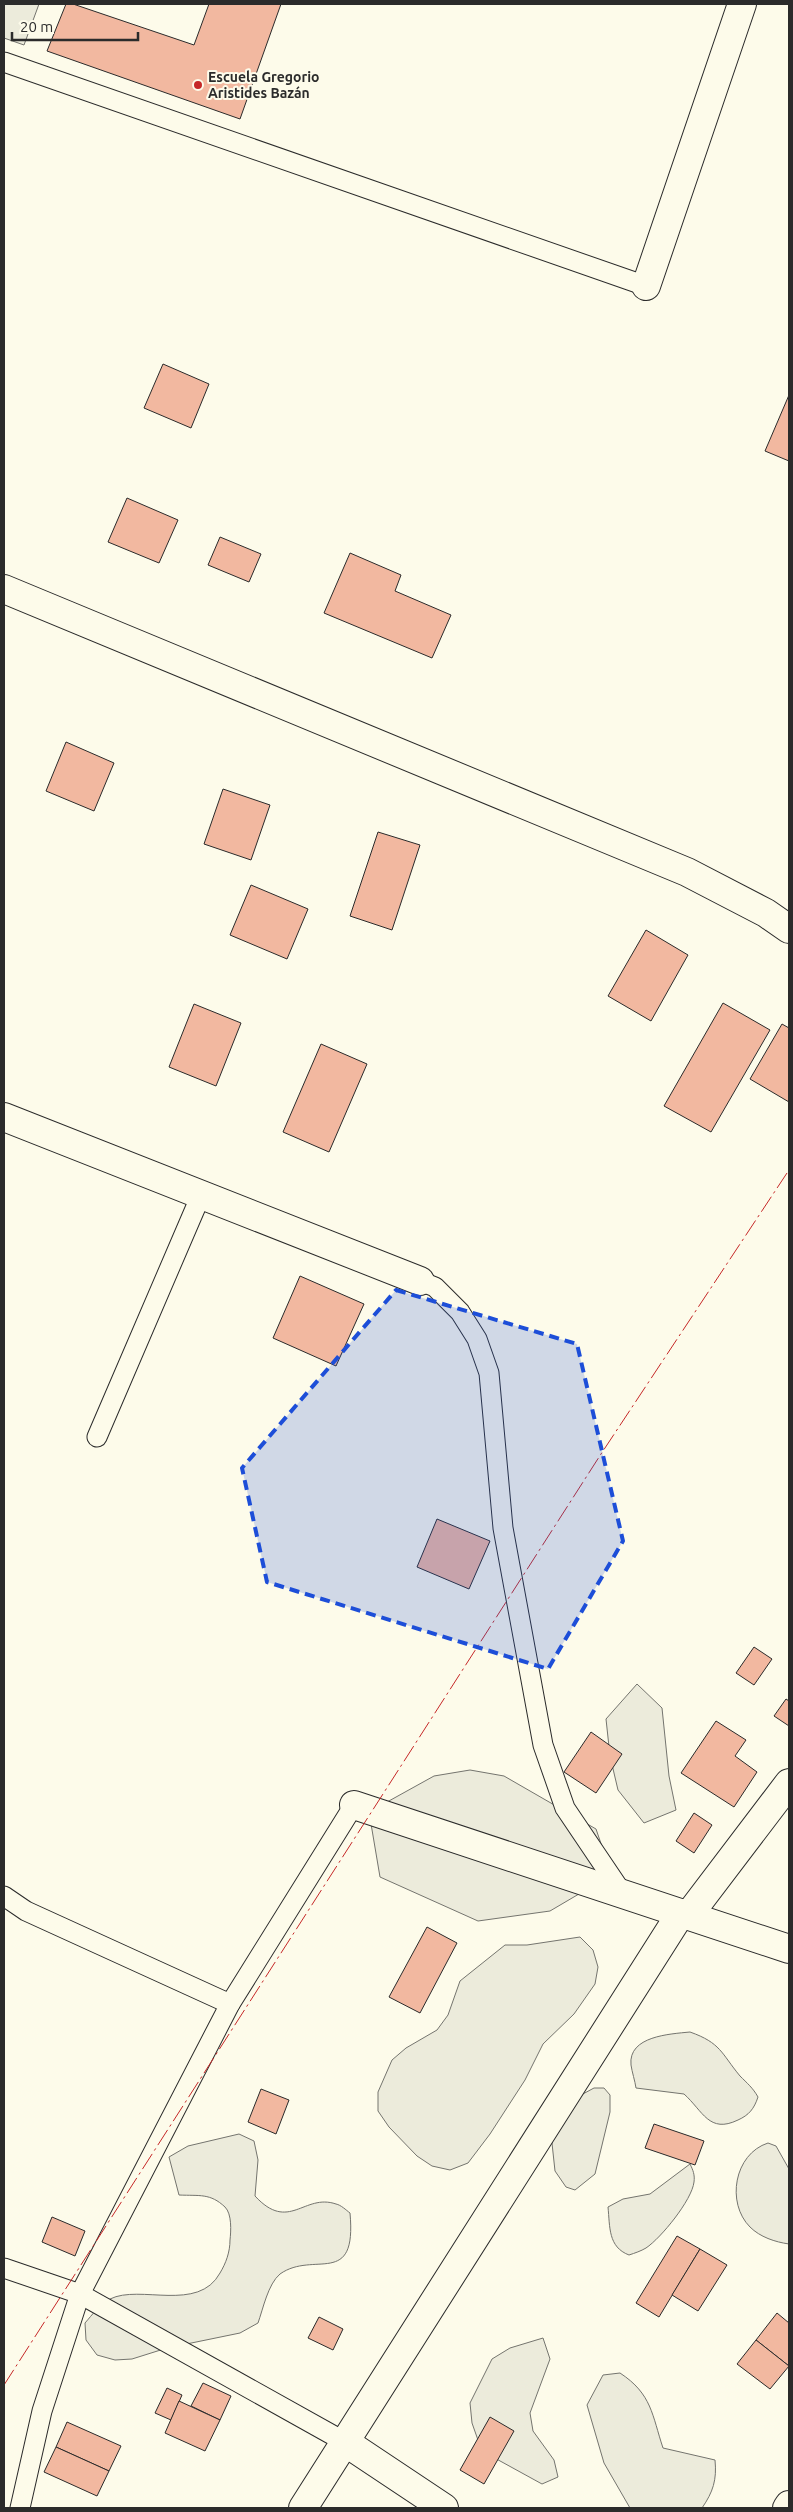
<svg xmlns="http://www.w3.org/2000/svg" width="793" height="2512" viewBox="0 0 793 2512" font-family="Ubuntu,sans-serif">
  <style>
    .green { fill: #ecebdb; stroke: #74746e }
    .building { fill: #f2b8a0; stroke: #2b2b2b }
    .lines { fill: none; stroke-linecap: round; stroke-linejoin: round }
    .lane-casing { stroke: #2b2b2b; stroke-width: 21 }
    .street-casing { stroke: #2b2b2b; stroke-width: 30 }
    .lane { stroke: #fdfbea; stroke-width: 19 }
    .street { stroke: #fdfbea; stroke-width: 28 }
    .power { stroke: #c62828; stroke-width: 1; stroke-dasharray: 18 4 2.5 4; stroke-linecap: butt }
    .marked { fill: #1d4ed8; fill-opacity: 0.2; stroke: #1d4ed8; stroke-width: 4; stroke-dasharray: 10 6; stroke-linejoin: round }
    .poi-dot { fill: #c62828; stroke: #fdfbea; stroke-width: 2 }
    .labels { text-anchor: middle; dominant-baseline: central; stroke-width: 4; stroke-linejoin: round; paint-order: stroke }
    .poi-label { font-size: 14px; font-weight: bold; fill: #2b2b2b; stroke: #fdfbea; text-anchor: start }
  </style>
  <rect width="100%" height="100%" fill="#fdfbea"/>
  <!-- green -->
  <g class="green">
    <polygon points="4,4 39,4 24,45 4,38"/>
    <polygon points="637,1684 662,1708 669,1776 676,1810 644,1823 618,1790 610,1756 606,1719"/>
    <polygon points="470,1770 504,1776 596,1829 608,1864 584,1891 550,1911 478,1921 380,1877 369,1812 434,1776"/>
    <polygon points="580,1937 593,1950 598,1967 595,1984 574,2014 543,2044 525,2080 490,2134 468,2163 450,2170 432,2166 417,2156 389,2127 378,2111 378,2092 392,2060 406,2048 437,2030 448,2015 460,1981 505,1945 527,1945"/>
    <path d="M690,2032C721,2043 721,2053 740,2076C747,2083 753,2088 758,2097C754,2109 749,2115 738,2120C709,2134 703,2111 684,2094L636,2088C635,2081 632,2072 631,2065C628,2036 670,2034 690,2032Z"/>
    <polygon points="594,2088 604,2088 610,2095 610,2112 595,2174 575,2190 566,2187 555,2171 551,2134 568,2102"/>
    <path d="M239,2134L254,2141L258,2160L255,2196C289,2233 304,2193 336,2204C341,2205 346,2210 350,2213C357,2289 314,2250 280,2274C268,2284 263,2309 258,2323L240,2333L167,2348L132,2359L115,2360L97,2355L86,2340L85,2323C92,2315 100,2304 110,2299C140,2284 198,2313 220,2273C226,2263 230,2252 230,2240C231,2231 232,2214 225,2207C210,2193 200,2196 179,2195L169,2157L188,2146Z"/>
    <path d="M768,2143L776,2146L789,2169V2244C775,2242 760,2237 750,2227C726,2203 734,2154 768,2143Z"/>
    <path d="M690,2164C693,2170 695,2175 694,2182C692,2200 661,2238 646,2248C641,2251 635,2253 629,2255C608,2247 610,2227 608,2207L623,2199L650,2194Z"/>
    <polygon points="543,2338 550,2359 530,2413 533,2431 554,2460 558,2477 542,2484 491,2456 479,2443 472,2423 470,2403 492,2359 510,2348"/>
    <path d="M620,2373C652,2394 652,2415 663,2448L715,2460C717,2480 713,2492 702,2508H630L604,2463L587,2405L603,2375Z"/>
  </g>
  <!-- building -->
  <g class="building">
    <polygon points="66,4 73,4 194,45 209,4 281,4 240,119 47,51"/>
    <polygon points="163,364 209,384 191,428 144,408"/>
    <polygon points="789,395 789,461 765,451"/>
    <polygon points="127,498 178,520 159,563 108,542"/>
    <polygon points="220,537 261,554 249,582 208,565"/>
    <polygon points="350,553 401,575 395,591 451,615 432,658 324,613"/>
    <polygon points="66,742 114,763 94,811 46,791"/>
    <polygon points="223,789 270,805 251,860 204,844"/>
    <polygon points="378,832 420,845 392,930 350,916"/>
    <polygon points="251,885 308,909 287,959 230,935"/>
    <polygon points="646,930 688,955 651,1021 608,996"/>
    <polygon points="723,1003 770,1030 711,1132 664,1106"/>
    <polygon points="194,1004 241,1023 216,1086 169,1067"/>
    <polygon points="782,1024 789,1028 789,1102 750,1079"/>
    <polygon points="321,1044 367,1064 329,1152 283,1132"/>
    <polygon points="300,1276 364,1304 336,1366 273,1338"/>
    <polygon points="437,1519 490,1541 469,1589 417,1567"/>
    <polygon points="754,1647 772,1659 754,1685 736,1673"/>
    <polygon points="786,1699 789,1701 789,1726 774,1716"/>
    <polygon points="716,1721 746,1740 735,1756 757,1772 734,1807 681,1773"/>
    <polygon points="591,1732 622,1754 596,1793 564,1772"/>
    <polygon points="694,1813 712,1825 694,1853 676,1841"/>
    <polygon points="427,1927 457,1943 420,2013 389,1997"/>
    <polygon points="261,2089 289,2100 276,2134 248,2122"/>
    <polygon points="654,2124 704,2141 695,2165 645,2148"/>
    <polygon points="52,2217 85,2231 75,2256 42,2242"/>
    <polygon points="677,2236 700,2249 659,2317 636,2303"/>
    <polygon points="700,2249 727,2265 698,2311 672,2295"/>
    <polygon points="777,2313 789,2323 789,2366 756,2340"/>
    <polygon points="319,2317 343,2329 333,2350 308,2338"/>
    <polygon points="756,2340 789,2366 770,2389 737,2364"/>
    <polygon points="203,2383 231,2396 220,2420 191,2406"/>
    <polygon points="167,2388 182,2395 171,2420 155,2413"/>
    <polygon points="179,2401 220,2420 205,2451 165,2433"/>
    <polygon points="490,2417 514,2431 484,2484 460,2470"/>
    <polygon points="67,2422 121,2446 109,2471 56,2447"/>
    <polygon points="56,2447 109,2471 97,2496 44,2472"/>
  </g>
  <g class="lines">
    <defs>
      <g id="lane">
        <polyline points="4,62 646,286"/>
        <polyline points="420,1281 435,1287 460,1312 477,1339 489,1373 503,1528 543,1745 565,1808 623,1894"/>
        <polyline points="97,1437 201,1195"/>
        <polyline points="4,1896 26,1911 230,2004"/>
        <polyline points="4,2268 80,2294 345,2442"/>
        <polyline points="20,2508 42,2411 80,2294 230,2004 354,1805"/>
      </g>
      <g id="street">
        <polyline points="646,286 742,4"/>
        <polyline points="4,589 687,872 766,913 789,929"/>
        <polyline points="4,1117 420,1281"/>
        <polyline points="354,1805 789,1949"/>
        <polyline points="688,1916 789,1783"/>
        <polyline points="345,2442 444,2508"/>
        <polyline points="303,2508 681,1913"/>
        <polyline points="787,2508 789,2505"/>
      </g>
    </defs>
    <!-- lane casing -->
    <use href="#lane" class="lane-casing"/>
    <!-- street casing -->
    <use href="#street" class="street-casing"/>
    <!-- lane -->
    <use href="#lane" class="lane"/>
    <!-- street -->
    <use href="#street" class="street"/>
    <!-- power -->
    <polyline class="power" points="4,2385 601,1454 789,1170"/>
  </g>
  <!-- marked area -->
  <path class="marked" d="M396,1290L577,1344L623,1541L548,1669L267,1582L242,1468Z"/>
  <!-- markers -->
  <circle class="poi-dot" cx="198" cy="85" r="5"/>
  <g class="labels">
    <!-- poi labels -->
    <g class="poi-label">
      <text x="208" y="77">Escuela Gregorio<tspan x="208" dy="16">Aristides Bazán</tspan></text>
    </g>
  </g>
  <!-- border -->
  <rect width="793" height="2512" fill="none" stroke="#2b2b2b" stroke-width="10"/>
  <!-- scale -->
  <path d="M12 32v8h126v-8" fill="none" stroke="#2b2b2b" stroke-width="2.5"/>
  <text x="20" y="32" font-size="15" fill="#2b2b2b" stroke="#fdfbea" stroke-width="4" paint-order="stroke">20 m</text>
</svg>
